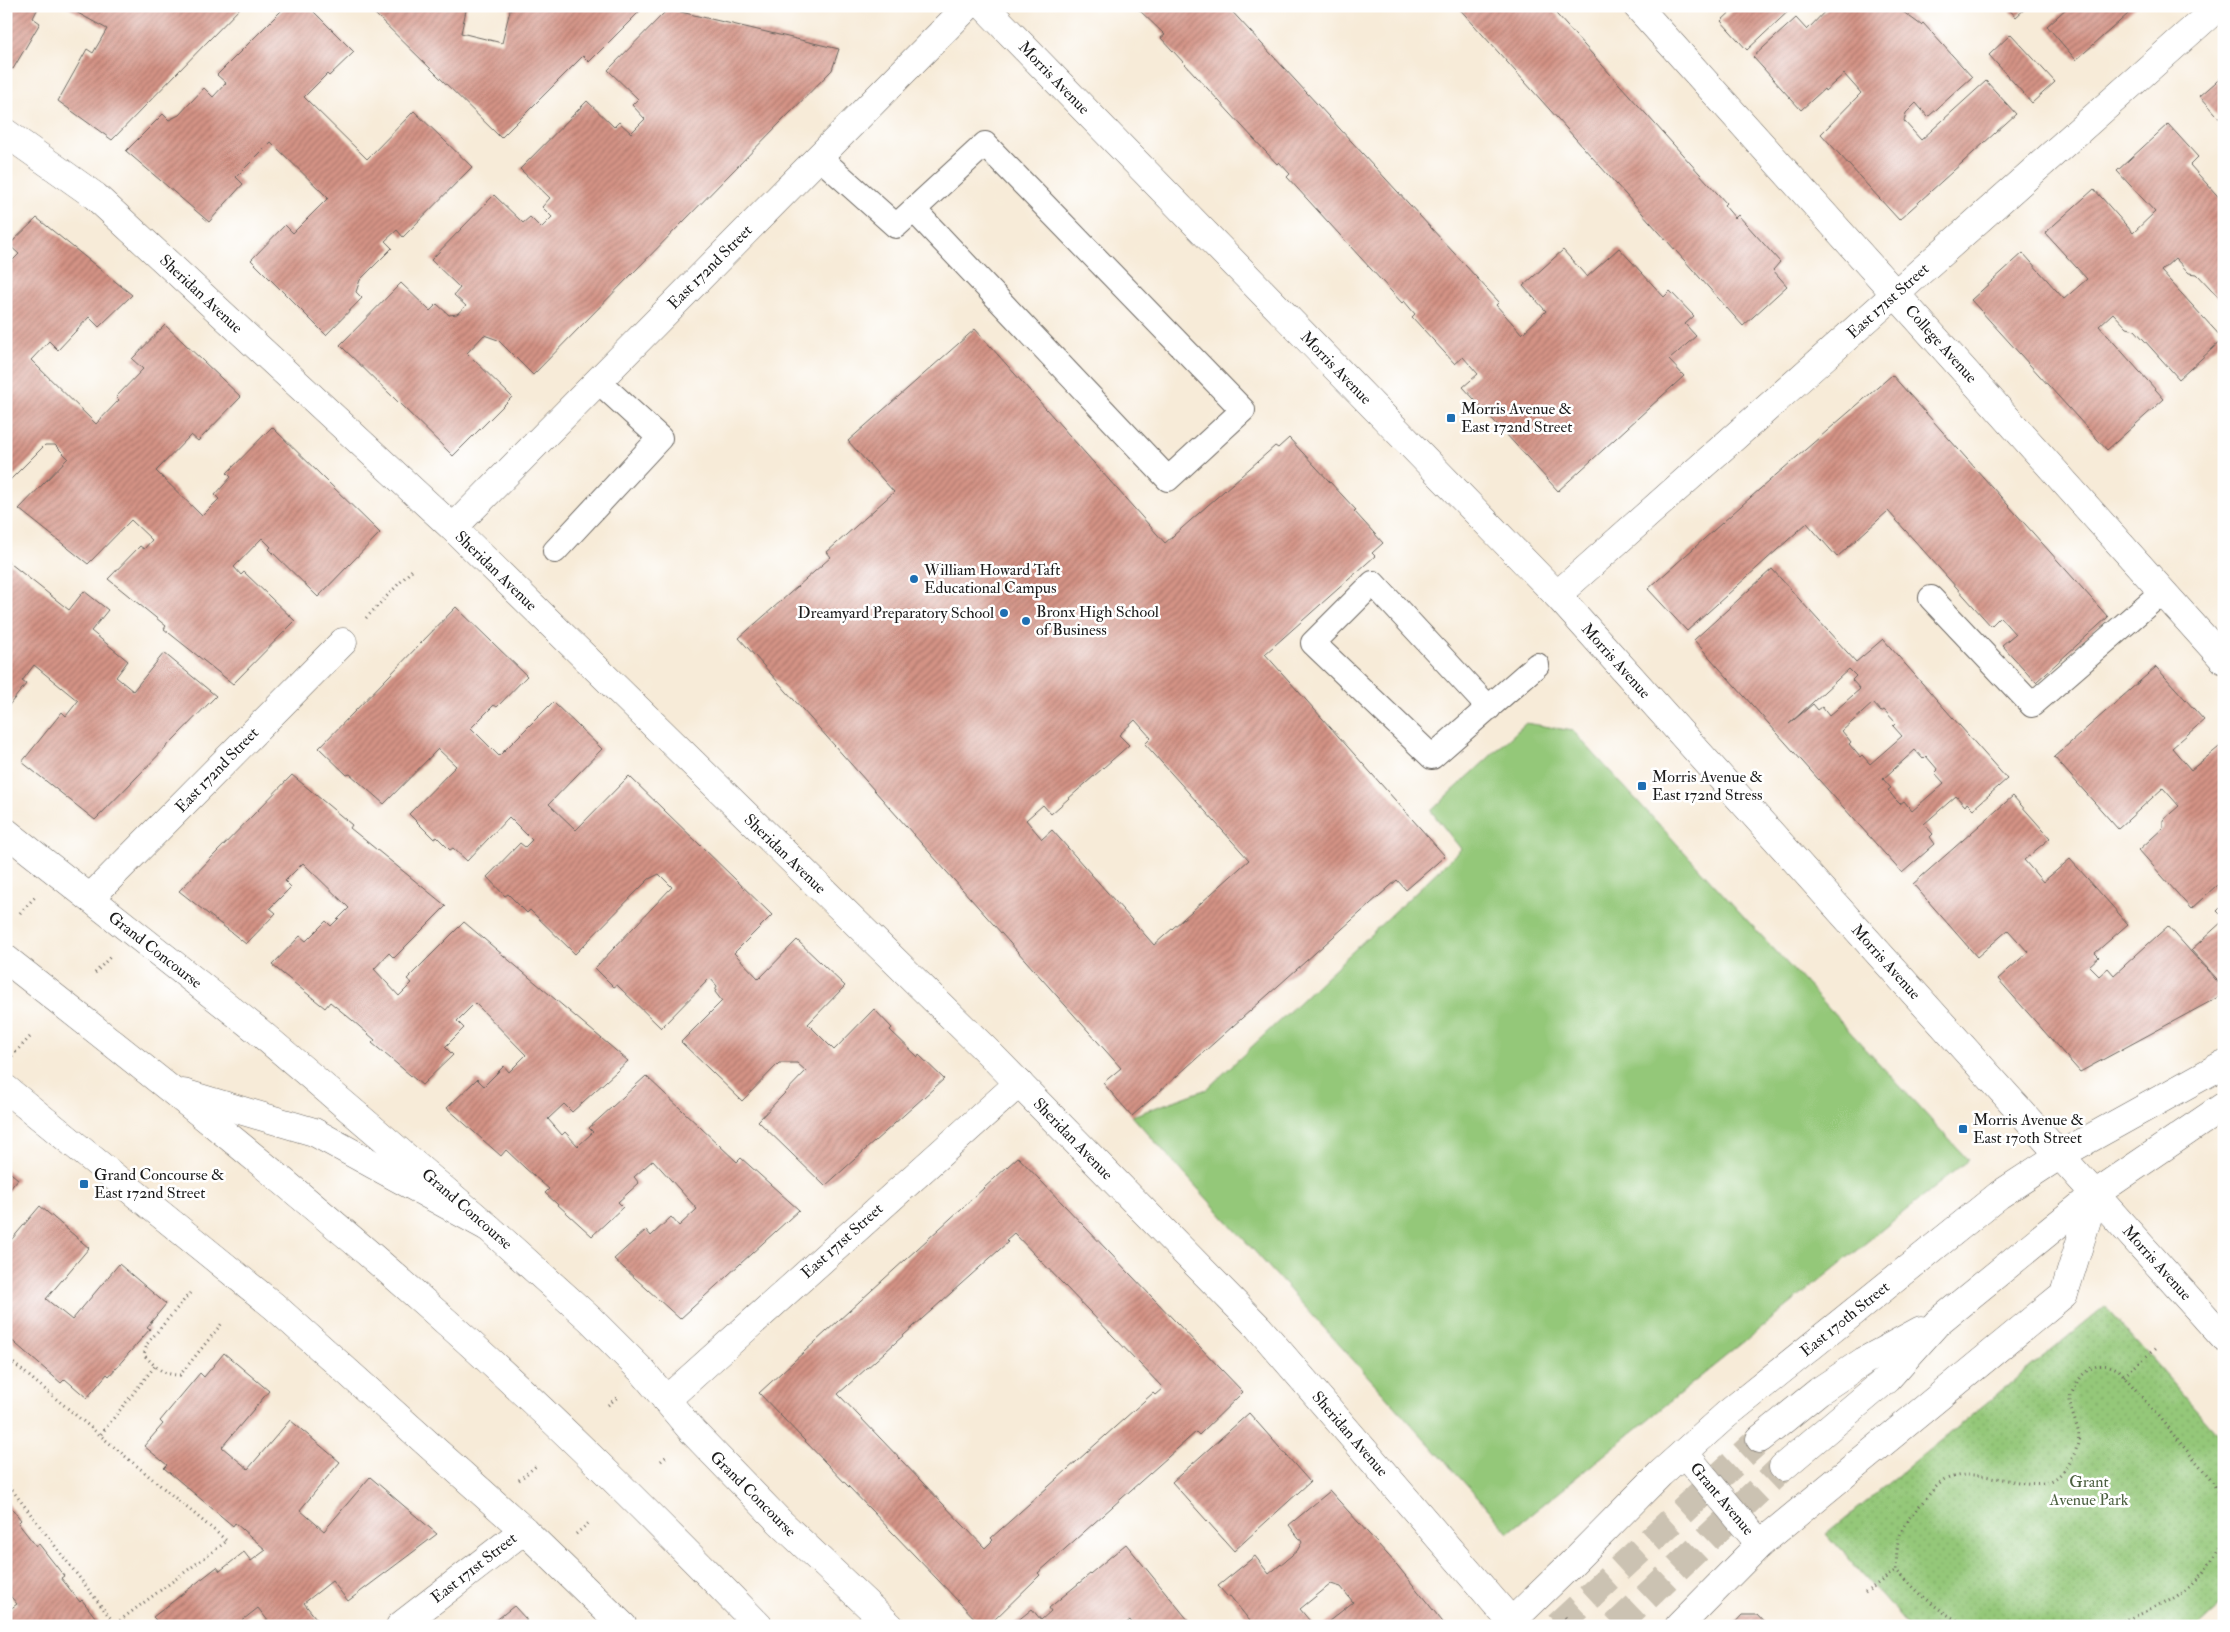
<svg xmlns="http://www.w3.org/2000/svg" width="2230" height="1632" viewBox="0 0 2230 1632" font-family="'IM FELL Double Pica',serif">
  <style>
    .green { fill: #94c879; stroke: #58724a }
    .park { fill: url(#park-dots); stroke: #58724a }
    .building { fill: url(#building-hatch); fill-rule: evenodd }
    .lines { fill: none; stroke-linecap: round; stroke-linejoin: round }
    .secondary-tunnel { stroke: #cbc2b2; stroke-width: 28; stroke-dasharray: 28 14; stroke-linecap: butt }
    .lane-casing { stroke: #69645e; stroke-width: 26 }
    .street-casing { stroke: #69645e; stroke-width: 29 }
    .secondary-casing { stroke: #69645e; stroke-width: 29 }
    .primary-casing { stroke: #69645e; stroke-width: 29 }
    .path { stroke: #69645e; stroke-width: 3; stroke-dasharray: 1 4; stroke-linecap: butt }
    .lane { stroke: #fff; stroke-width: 24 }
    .street { stroke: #fff; stroke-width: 28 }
    .secondary { stroke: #fff; stroke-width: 28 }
    .primary { stroke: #fff; stroke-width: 28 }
    .poi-dot { fill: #1f6fb2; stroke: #fff; stroke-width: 2 }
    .labels { text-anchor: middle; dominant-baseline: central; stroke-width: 5; stroke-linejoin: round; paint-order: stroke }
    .street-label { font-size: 16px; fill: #1c1c1c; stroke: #fff }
    .poi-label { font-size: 16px; fill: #1c1c1c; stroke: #fff; text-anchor: start }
    .park-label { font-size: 16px; fill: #4c6141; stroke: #fff }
  </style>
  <defs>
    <pattern id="park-dots" width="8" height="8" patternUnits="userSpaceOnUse" patternTransform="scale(1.25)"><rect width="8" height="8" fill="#94c879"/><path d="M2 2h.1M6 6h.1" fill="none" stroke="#7fab68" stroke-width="1.8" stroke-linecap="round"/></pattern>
    <pattern id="building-hatch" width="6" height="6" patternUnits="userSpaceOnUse" patternTransform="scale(1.25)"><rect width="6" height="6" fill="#d49385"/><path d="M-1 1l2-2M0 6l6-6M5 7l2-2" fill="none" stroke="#ab776c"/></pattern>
  </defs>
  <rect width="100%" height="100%" fill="#fff"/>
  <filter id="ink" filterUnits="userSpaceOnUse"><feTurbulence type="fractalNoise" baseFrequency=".02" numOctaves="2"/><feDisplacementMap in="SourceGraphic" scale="10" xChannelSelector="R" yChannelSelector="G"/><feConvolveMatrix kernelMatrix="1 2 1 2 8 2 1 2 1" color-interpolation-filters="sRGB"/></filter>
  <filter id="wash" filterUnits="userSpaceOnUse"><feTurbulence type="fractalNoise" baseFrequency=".0096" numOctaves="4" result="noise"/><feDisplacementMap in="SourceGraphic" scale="20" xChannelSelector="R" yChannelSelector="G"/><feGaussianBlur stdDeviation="1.12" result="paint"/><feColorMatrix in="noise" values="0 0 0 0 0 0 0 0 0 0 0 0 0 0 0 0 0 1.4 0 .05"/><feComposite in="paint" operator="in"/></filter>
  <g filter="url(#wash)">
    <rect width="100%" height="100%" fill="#f7ebd8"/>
    <!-- green -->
    <polygon class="green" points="1526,723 1573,731 1968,1160 1509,1532 1132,1116 1207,1089 1461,849 1431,811"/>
    <!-- park -->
    <polygon class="park" points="2105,1306 2224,1441 2224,1603 2199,1626 1908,1626 1826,1534"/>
    <g id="blocks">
      <!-- building -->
      <g class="building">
        <polygon points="6,6 39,6 33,18 40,23 13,69 6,65"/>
        <polygon points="65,6 242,6 112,140 58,101 87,49 93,53 107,29"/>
        <polygon points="286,6 308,6 354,52 329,76 327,74 304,97 367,159 414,111 472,167 403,237 397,230 385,241 392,248 360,280 356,292 362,298 326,335 251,260 285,225 293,233 328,198 271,142 236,177 243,184 209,222 126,151 163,114 169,120 179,115 204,88 213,97 226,83 217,75"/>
        <polygon points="367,6 467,6 461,33 502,43 511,6 636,6 643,8 589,62 583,56 501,138"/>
        <polygon points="1135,6 1227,6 1499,302 1496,305 1522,334 1546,311 1523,286 1563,250 1587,277 1619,248 1664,297 1670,291 1694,316 1685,324 1696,336 1669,360 1684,376 1558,491 1463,387 1478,374 1463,357 1455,364 1412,317 1415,314 1404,301 1402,303 1287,177 1290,174 1279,162 1277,164 1161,38 1165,35"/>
        <polygon points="1457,6 1549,6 1726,203 1724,205 1735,218 1738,215 1780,262 1773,270 1787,286 1743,326"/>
        <polygon points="1737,6 1794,6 1747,50 1721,21"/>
        <polygon points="1830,6 1895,6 1921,25 1923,23 1972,77 1928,117 1916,103 1906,113 1904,121 1921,140 1986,81 2016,114 1899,220 1821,134 1861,93 1844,74 1825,91 1824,89 1801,110 1753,57 1796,18 1807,30"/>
        <polygon points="2006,6 2028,6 2016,17"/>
        <polygon points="2069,6 2137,6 2076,60 2047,26"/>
        <polygon points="668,9 839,49 832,70 533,375 498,340 484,335 467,353 512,397 453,456 340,345 401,283 430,311 437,304 449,315 457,314 466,306 454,295 460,288 431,260 494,195 523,223 530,217 541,228 552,217 542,207 550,198 520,169 587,101 614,127 619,122 631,133 645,119 632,105 638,99 608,70"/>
        <polygon points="2011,34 2055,82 2032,103 1989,55"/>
        <polygon points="2224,75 2224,123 2200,96"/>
        <polygon points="2168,124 2198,157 2190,165 2224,203 2224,303 2197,274 2189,273 2175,258 2161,271 2223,339 2179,379 2135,330 2127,328 2113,313 2099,326 2164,399 2107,450 1971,300 2023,253 2064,299 2087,279 2045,233 2094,189 2133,233 2155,212 2117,171"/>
        <polygon points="37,218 132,295 99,327 89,317 58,350 49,341 31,360 96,424 119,400 116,397 143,369 132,359 165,325 241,397 198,441 191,435 156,471 202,516 219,499 215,495 231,477 227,473 272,427 380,533 318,597 269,549 271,547 262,538 234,567 241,575 244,572 295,621 233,684 164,629 166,626 108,579 140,546 144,549 152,540 131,520 88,564 19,509 68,458 55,445 45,445 6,484 6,267 19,254 9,245"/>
        <path d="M975,329L1165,543L1275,446L1278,448L1289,438L1356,510L1354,511L1383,543L1372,553L1375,556L1265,654L1445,856L1406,890L1397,880L1132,1116L1103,1083L1121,1068L739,638L831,557L827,552L894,492L848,441ZM1135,720L1151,738L1145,744L1249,860L1154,945L1052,830L1042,839L1026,820L1043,805L1051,814L1129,745L1119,735Z"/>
        <polygon points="1892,375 2108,617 2036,682 2002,645 2015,634 2000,617 1991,626 1888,511 1837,557 1807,523 1687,631 1648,589 1769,481"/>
        <polygon points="6,560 69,610 84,591 108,610 91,631 128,661 116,677 133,691 164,653 216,696 95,820 22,762 62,712 66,716 78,701 34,665 22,681 26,684 6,709"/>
        <path d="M1772,569L1856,662L1883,639L2007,779L1973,809L1967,803L1965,806L1956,796L1924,824L1933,834L1930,837L1935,844L1902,873L1694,640ZM1849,669L1856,676L1852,680L1860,689L1829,716L1822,707L1818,710L1813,704L1789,724ZM1873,703L1881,712L1884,710L1896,723L1893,726L1902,736L1870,764L1862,755L1860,757L1849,744L1851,742L1842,731ZM1915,750L1923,759L1926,756L1938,770L1935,773L1944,783L1912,811L1904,801L1900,804L1895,799L1888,790L1891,788L1883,779Z"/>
        <polygon points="456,607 527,676 497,707 494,705 471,728 499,756 553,702 602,749 549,804 576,830 629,776 772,915 734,953 759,979 797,940 845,986 808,1024 834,1050 874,1009 892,1028 890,1030 918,1057 919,1055 944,1079 825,1186 758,1121 806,1071 797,1063 779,1063 742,1101 681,1042 722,1001 715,992 717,986 710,978 661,1028 617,985 614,987 595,968 672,887 659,874 649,879 575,954 530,910 527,913 508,894 505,896 487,877 520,843 525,847 532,840 509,817 467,861 453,848 450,850 437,837 434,839 409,814 456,766 438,749 384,804 350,774 347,775 319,748"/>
        <polygon points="2156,667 2204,720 2172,748 2191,770 2224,743 2224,893 2217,885 2191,909 2139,850 2163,828 2163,820 2179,806 2163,788 2118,829 2054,757"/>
        <polygon points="292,775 352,825 350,828 446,906 394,958 389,953 374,969 399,996 412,983 407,979 464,922 628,1061 572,1112 564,1104 548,1119 562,1135 565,1132 578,1146 593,1132 589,1128 646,1076 737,1162 741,1158 799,1210 680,1319 614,1259 646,1230 651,1236 671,1217 679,1226 697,1209 653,1160 634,1177 639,1183 618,1202 623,1207 592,1236 545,1193 549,1189 525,1168 506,1150 501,1156 447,1108 477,1079 484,1086 504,1066 509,1072 526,1055 475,1003 457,1021 464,1028 445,1047 453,1055 422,1085 372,1043 375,1040 352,1020 330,1002 325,1008 272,965 300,936 306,941 326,921 331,926 349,908 303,863 285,881 291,887 270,908 276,913 246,944 179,891"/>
        <polygon points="2013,796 2050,838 2024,860 2043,882 2070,859 2128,924 2095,953 2099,957 2089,966 2099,976 2108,968 2114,975 2168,926 2224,989 2224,994 2080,1072 1998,979 2028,952 2008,930 1977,957 1913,884"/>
        <polygon points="2224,904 2224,918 2217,911"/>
        <polygon points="2224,920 2224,987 2191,950"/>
        <path d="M1018,1157L1243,1392L1199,1435L1196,1432L1038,1573L1040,1575L988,1626H982L759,1393ZM1014,1233L1163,1388L1155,1395L1153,1393L991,1538L993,1540L985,1548L838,1394L1008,1242L1006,1240Z"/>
        <polygon points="6,1169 18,1179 6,1194"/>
        <polygon points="40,1206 89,1248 46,1299 72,1320 119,1264 166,1304 147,1327 150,1329 109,1376 107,1374 87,1398 65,1379 61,1383 24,1351 9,1338 12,1334 6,1329 6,1246"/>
        <polygon points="224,1353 269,1391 222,1447 248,1469 290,1420 340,1462 300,1510 324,1531 370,1477 437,1534 348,1601 332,1581 304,1603 319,1622 314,1626 272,1626 258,1608 235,1626 148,1626 156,1620 153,1617 217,1567 220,1571 244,1552 251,1561 266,1550 235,1523 233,1526 202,1500 164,1468 167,1465 144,1446 163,1424 160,1421 200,1373 204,1377"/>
        <polygon points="1249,1413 1310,1482 1234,1551 1172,1482"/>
        <polygon points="1330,1491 1397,1565 1446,1626 1323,1626 1353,1602 1341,1587 1331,1584 1300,1609 1314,1626 1254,1626 1230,1596 1228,1597 1218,1586 1255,1556 1269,1574 1297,1551 1302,1542 1289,1525"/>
        <polygon points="6,1501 21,1520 18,1523 36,1546 39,1544 64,1576 61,1578 80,1602 82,1600 102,1626 6,1626 6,1612 17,1604 6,1591"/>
        <polygon points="1126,1544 1193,1626 1134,1626 1130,1620 1123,1626 1011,1626 1032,1609 1041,1620 1051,1611 1049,1608"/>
        <polygon points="514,1606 526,1619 526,1626 489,1626"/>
        <polygon points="1742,1615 1757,1615 1767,1626 1732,1626"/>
      </g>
    </g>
  </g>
  <g filter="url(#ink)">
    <use href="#blocks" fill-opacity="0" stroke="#69645e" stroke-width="1"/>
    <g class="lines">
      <!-- secondary-tunnel -->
      <g class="secondary-tunnel">
        <polyline points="1558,1626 1760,1439"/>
        <polyline points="1616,1626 1783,1467"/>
      </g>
      <defs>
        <g id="lane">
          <polyline points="819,157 896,226 985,144 1243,410 1168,479 914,210"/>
          <polyline points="555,551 660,438 598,381"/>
          <polyline points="1931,598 2032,705 2162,592"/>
          <polyline points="1489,708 1373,583 1313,643 1432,757 1537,665"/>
        </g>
        <g id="street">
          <polyline points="984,6 1557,595 2224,1338"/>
          <polyline points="1637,6 2224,660"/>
          <polyline points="6,133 95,196 453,528 989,1053 1258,1327 1515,1626"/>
          <polyline points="453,528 968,6"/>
          <polyline points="1557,595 2219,6"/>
          <polyline points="90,898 343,642"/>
          <polyline points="666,1400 1019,1083"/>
          <polyline points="1684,1453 1760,1544"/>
          <polyline points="400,1626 524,1530"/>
        </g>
        <g id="secondary">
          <polyline points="6,832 257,1030 489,1228 590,1319 643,1372 693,1432 780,1522 890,1626"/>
          <polyline points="6,1089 274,1306 524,1530 623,1626"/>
          <polyline points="1760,1439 1819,1391 1864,1361 1921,1330"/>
          <polyline points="1783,1467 1887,1379 1938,1322 2095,1194 2224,1106"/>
          <polyline points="1507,1626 1567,1568 1660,1474 1726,1415 1999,1195 2060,1155 2224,1064"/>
          <polyline points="1679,1626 1760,1544 2064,1294 2095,1194"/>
        </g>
        <g id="primary">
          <path d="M6,959C151,1073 295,1187 432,1309C546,1410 653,1517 759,1626"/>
          <polyline points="183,1093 314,1132 489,1228"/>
        </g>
      </defs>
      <!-- lane casing -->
      <use href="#lane" class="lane-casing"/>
      <!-- street casing -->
      <use href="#street" class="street-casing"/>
      <!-- secondary casing -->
      <use href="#secondary" class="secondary-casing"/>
      <!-- primary casing -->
      <use href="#primary" class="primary-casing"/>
      <!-- path -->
      <g class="path">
        <polyline points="366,618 412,570"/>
        <polyline points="20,913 35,897"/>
        <polyline points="95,973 110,957"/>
        <polyline points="12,1056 31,1036"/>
        <path d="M190,1293L147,1344L144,1355C156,1367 162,1375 180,1375L223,1322"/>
        <polyline points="6,1357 227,1541 115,1624 6,1482"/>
        <polyline points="2124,1376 2157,1347"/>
        <polyline points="608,1405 619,1396"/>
        <polyline points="101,1434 155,1366"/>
        <polyline points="661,1461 668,1455"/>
        <polyline points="519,1480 536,1466"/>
        <polyline points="576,1534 591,1521"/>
        <polyline points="1865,1593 1896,1570"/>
        <polyline points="1565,1617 1572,1626"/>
        <path d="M1971,1626C1941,1616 1918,1592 1896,1570C1897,1537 1898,1530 1920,1505C1927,1497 1936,1485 1945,1480C1978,1463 2032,1496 2056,1478C2066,1471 2075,1456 2078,1443C2082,1429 2069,1413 2070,1399C2070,1396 2073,1391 2074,1388C2083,1369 2099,1359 2119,1370L2210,1478L2224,1503"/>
        <path d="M2109,1626C2163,1607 2203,1592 2224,1534"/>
      </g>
      <!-- lane -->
      <use href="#lane" class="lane"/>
      <!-- street -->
      <use href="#street" class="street"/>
      <!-- secondary -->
      <use href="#secondary" class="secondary"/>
      <!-- primary -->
      <use href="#primary" class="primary"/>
    </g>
  </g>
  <!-- markers -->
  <g class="poi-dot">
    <rect x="1446" y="413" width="10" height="10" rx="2.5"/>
    <circle cx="914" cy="579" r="5"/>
    <circle cx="1004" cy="613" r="5"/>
    <circle cx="1026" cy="621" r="5"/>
    <rect x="1637" y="781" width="10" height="10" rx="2.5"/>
    <rect x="1958" y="1124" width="10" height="10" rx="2.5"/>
    <rect x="79" y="1179" width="10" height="10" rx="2.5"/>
  </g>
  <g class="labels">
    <!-- street labels -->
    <g class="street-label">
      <text transform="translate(1054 78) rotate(46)">Morris Avenue</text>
      <text transform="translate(710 267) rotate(-45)">East 172nd Street</text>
      <text transform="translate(201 294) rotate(43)">Sheridan Avenue</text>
      <text transform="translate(1888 301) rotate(-42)">East 171st Street</text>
      <text transform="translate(1941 344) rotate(48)">College Avenue</text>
      <text transform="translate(1336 368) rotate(46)">Morris Avenue</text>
      <text transform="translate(496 571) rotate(44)">Sheridan Avenue</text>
      <text transform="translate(1616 661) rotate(48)">Morris Avenue</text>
      <text transform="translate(217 770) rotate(-46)">East 172nd Street</text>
      <text transform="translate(785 854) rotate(44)">Sheridan Avenue</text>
      <text transform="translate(155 950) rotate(38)">Grand Concourse</text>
      <text transform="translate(1886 962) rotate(48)">Morris Avenue</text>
      <text transform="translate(1073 1139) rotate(46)">Sheridan Avenue</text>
      <text transform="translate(467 1209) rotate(41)">Grand Concourse</text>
      <text transform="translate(842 1241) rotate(-42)">East 171st Street</text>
      <text transform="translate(2157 1263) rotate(48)">Morris Avenue</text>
      <text transform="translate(1845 1319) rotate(-39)">East 170th Street</text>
      <text transform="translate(1350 1434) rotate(49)">Sheridan Avenue</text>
      <text transform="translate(753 1494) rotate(45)">Grand Concourse</text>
      <text transform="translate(1722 1499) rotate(50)">Grant Avenue</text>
      <text transform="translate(474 1568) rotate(-38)">East 171st Street</text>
    </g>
    <!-- poi labels -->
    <g class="poi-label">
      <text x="1461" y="409">Morris Avenue &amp;<tspan x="1461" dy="18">East 172nd Street</tspan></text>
      <text x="924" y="570">William Howard Taft<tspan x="924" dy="18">Educational Campus</tspan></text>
      <text x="1036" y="612">Bronx High School<tspan x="1036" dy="18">of Business</tspan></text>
      <text x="994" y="613" text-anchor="end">Dreamyard Preparatory School</text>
      <text x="1652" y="777">Morris Avenue &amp;<tspan x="1652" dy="18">East 172nd Stress</tspan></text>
      <text x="1973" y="1120">Morris Avenue &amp;<tspan x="1973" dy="18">East 170th Street</tspan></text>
      <text x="94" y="1175">Grand Concourse &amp;<tspan x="94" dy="18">East 172nd Street</tspan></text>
    </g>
    <!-- park labels -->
    <g class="park-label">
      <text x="2089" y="1482">Grant<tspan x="2089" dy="18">Avenue Park</tspan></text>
    </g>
  </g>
  <!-- margin -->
  <rect width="2230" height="1632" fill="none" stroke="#fff" stroke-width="25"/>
</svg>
